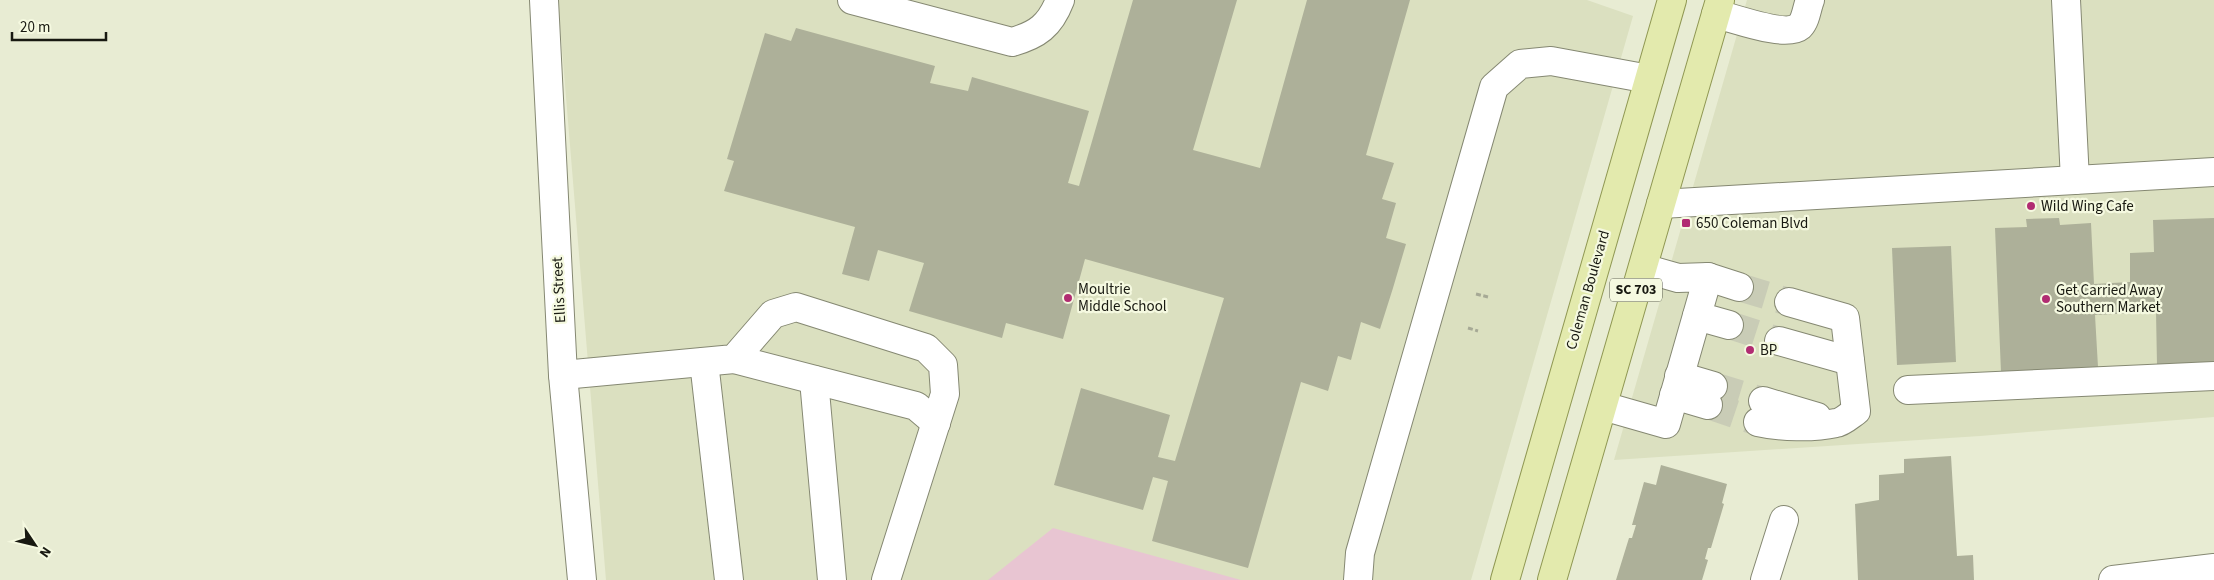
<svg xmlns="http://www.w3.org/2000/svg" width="2214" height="580" viewBox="0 0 2214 580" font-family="'Source Sans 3',sans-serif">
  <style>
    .built { fill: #dbe0c0 }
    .green { fill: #e8c5d2 }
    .building { fill: #adb099 }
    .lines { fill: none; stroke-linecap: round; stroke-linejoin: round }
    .minor-tunnel { stroke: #c9ccb6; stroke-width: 28; stroke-dasharray: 28 14; stroke-linecap: butt }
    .minor-casing { stroke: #858872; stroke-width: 30 }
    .major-casing { stroke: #909853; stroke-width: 30 }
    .path { stroke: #a6a995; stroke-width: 3; stroke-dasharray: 5 2.5; stroke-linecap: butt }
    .minor { stroke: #fff; stroke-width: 28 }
    .major { stroke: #e3eaad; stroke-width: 28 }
    .poi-dot { fill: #b12c72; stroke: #f5f9e0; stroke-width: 2 }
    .labels { text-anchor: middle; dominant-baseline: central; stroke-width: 4.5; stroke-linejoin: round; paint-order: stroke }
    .shield { fill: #f5f9e0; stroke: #5a5c4f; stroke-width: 1 }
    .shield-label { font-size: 14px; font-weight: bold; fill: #181911 }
    .poi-label { font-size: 15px; fill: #181911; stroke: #f5f9e0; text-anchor: start }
    .street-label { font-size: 15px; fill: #181911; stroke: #f5f9e0 }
  </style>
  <rect width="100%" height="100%" fill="#e8ecd3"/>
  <!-- built -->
  <g class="built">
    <polygon points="558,0 1587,0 1633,16 1471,580 606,580"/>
    <polygon points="1747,0 2214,0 2214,417 1980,436 1614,460"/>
  </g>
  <!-- green -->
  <polygon class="green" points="1053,528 1241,580 988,580"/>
  <!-- building -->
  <g class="building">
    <polygon points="1133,0 1237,0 1193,150 1260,168 1307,0 1410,0 1366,155 1394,163 1382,199 1396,203 1386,238 1406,244 1393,288 1380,329 1361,322 1351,360 1338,356 1328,391 1301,382 1248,568 1152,541 1168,481 1153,477 1143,510 1054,485 1081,388 1170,415 1158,457 1175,461 1224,298 1085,259 1063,339 1006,323 1002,338 909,311 924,263 878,250 869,281 842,274 855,227 724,191 734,161 727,159 765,33 791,41 796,28 935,66 930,83 968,91 972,77 1089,111 1068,183 1079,186"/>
    <polygon points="2059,218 2060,225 2091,223 2094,284 2130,282 2130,253 2154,252 2153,220 2214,218 2214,362 2157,365 2156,312 2095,315 2098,367 2001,372 1995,228 2027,227 2026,219"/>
    <polygon points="1951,246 1956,362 1897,365 1892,248"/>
    <polygon points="1951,456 1957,556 1973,555 1974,580 1858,580 1855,504 1879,500 1879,475 1904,473 1904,459"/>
    <polygon points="1661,465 1727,484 1722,503 1724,504 1711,548 1708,548 1705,559 1708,560 1702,580 1616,580 1629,538 1632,538 1636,525 1632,525 1644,482 1656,485"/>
  </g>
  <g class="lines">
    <!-- minor-tunnel -->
    <g class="minor-tunnel">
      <polyline points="1739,287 1789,302"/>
      <polyline points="1729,325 1779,341"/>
      <polyline points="1713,386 1763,401"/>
      <polyline points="1708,405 1758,422"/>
    </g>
    <defs>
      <g id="minor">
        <polyline points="544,0 563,375 582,580"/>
        <path d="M852,0L1012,42C1037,35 1050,26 1060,0"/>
        <polyline points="2066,0 2075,180"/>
        <path d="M1716,14C1734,18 1786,38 1800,26C1806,20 1807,7 1810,0"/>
        <polyline points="1661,204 2214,172"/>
        <polyline points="1708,277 1739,287"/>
        <polyline points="1697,316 1729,325"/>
        <polyline points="1779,341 1850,361"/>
        <polyline points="734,359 916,406 936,423"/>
        <polyline points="704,362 729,580"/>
        <polyline points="563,375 734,359 773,314 796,307 926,348 943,365 945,394 886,580"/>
        <polyline points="1679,376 1713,386"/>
        <polyline points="814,380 832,580"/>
        <polyline points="1908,390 2214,376"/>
        <polyline points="1674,395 1708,405"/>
        <polyline points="1763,401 1817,417"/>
        <polyline points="1603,406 1666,424 1708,277 1678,278 1643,268"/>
        <path d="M1758,422C1780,427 1813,428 1836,423C1843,422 1850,415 1856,411L1845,318L1789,302"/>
        <polyline points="1358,580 1360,553 1494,87 1520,64 1551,61 1649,79"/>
        <polyline points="1765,580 1784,520"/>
        <polyline points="2113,580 2214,568"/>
      </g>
      <g id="major">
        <polyline points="1505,580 1672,0"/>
        <polyline points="1552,580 1720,0"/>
      </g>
    </defs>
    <!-- minor casing -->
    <use href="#minor" class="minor-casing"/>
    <!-- major casing -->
    <use href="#major" class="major-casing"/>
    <!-- path -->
    <g class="path">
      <polyline points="1476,294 1488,297"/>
      <polyline points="1468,328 1478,331"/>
    </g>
    <!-- minor -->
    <use href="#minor" class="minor"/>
    <!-- major -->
    <use href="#major" class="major"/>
  </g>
  <!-- markers -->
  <g class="poi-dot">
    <circle cx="2031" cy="206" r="5"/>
    <rect x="1681" y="218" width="10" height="10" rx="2.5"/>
    <circle cx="1068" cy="298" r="5"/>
    <circle cx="2046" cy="299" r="5"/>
    <circle cx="1750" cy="350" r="5"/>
  </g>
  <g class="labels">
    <!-- shield labels -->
    <rect class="shield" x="1610" y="278.5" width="52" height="23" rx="4"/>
    <g class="shield-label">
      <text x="1636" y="290">SC 703</text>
    </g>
    <!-- poi labels -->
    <g class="poi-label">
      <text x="2041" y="206">Wild Wing Cafe</text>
      <text x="1696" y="223">650 Coleman Blvd</text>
      <text x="1078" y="289">Moultrie<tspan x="1078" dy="17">Middle School</tspan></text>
      <text x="2056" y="290">Get Carried Away<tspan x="2056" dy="17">Southern Market</tspan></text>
      <text x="1760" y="350">BP</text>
    </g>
    <!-- street labels -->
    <g class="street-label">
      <text transform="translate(559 290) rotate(-93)">Ellis Street</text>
      <text transform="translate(1588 290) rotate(-74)">Coleman Boulevard</text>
    </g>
  </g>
  <!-- north arrow -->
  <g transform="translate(35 545) rotate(125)" stroke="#f5f9e0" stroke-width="4" paint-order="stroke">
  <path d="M0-4L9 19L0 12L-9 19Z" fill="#181911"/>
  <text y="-8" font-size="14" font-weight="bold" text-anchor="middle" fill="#181911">N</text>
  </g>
  <!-- scale -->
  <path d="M12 32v8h94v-8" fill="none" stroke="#181911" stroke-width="2.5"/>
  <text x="20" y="32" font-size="15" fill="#181911" stroke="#f5f9e0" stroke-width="4" paint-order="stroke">20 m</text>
</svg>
